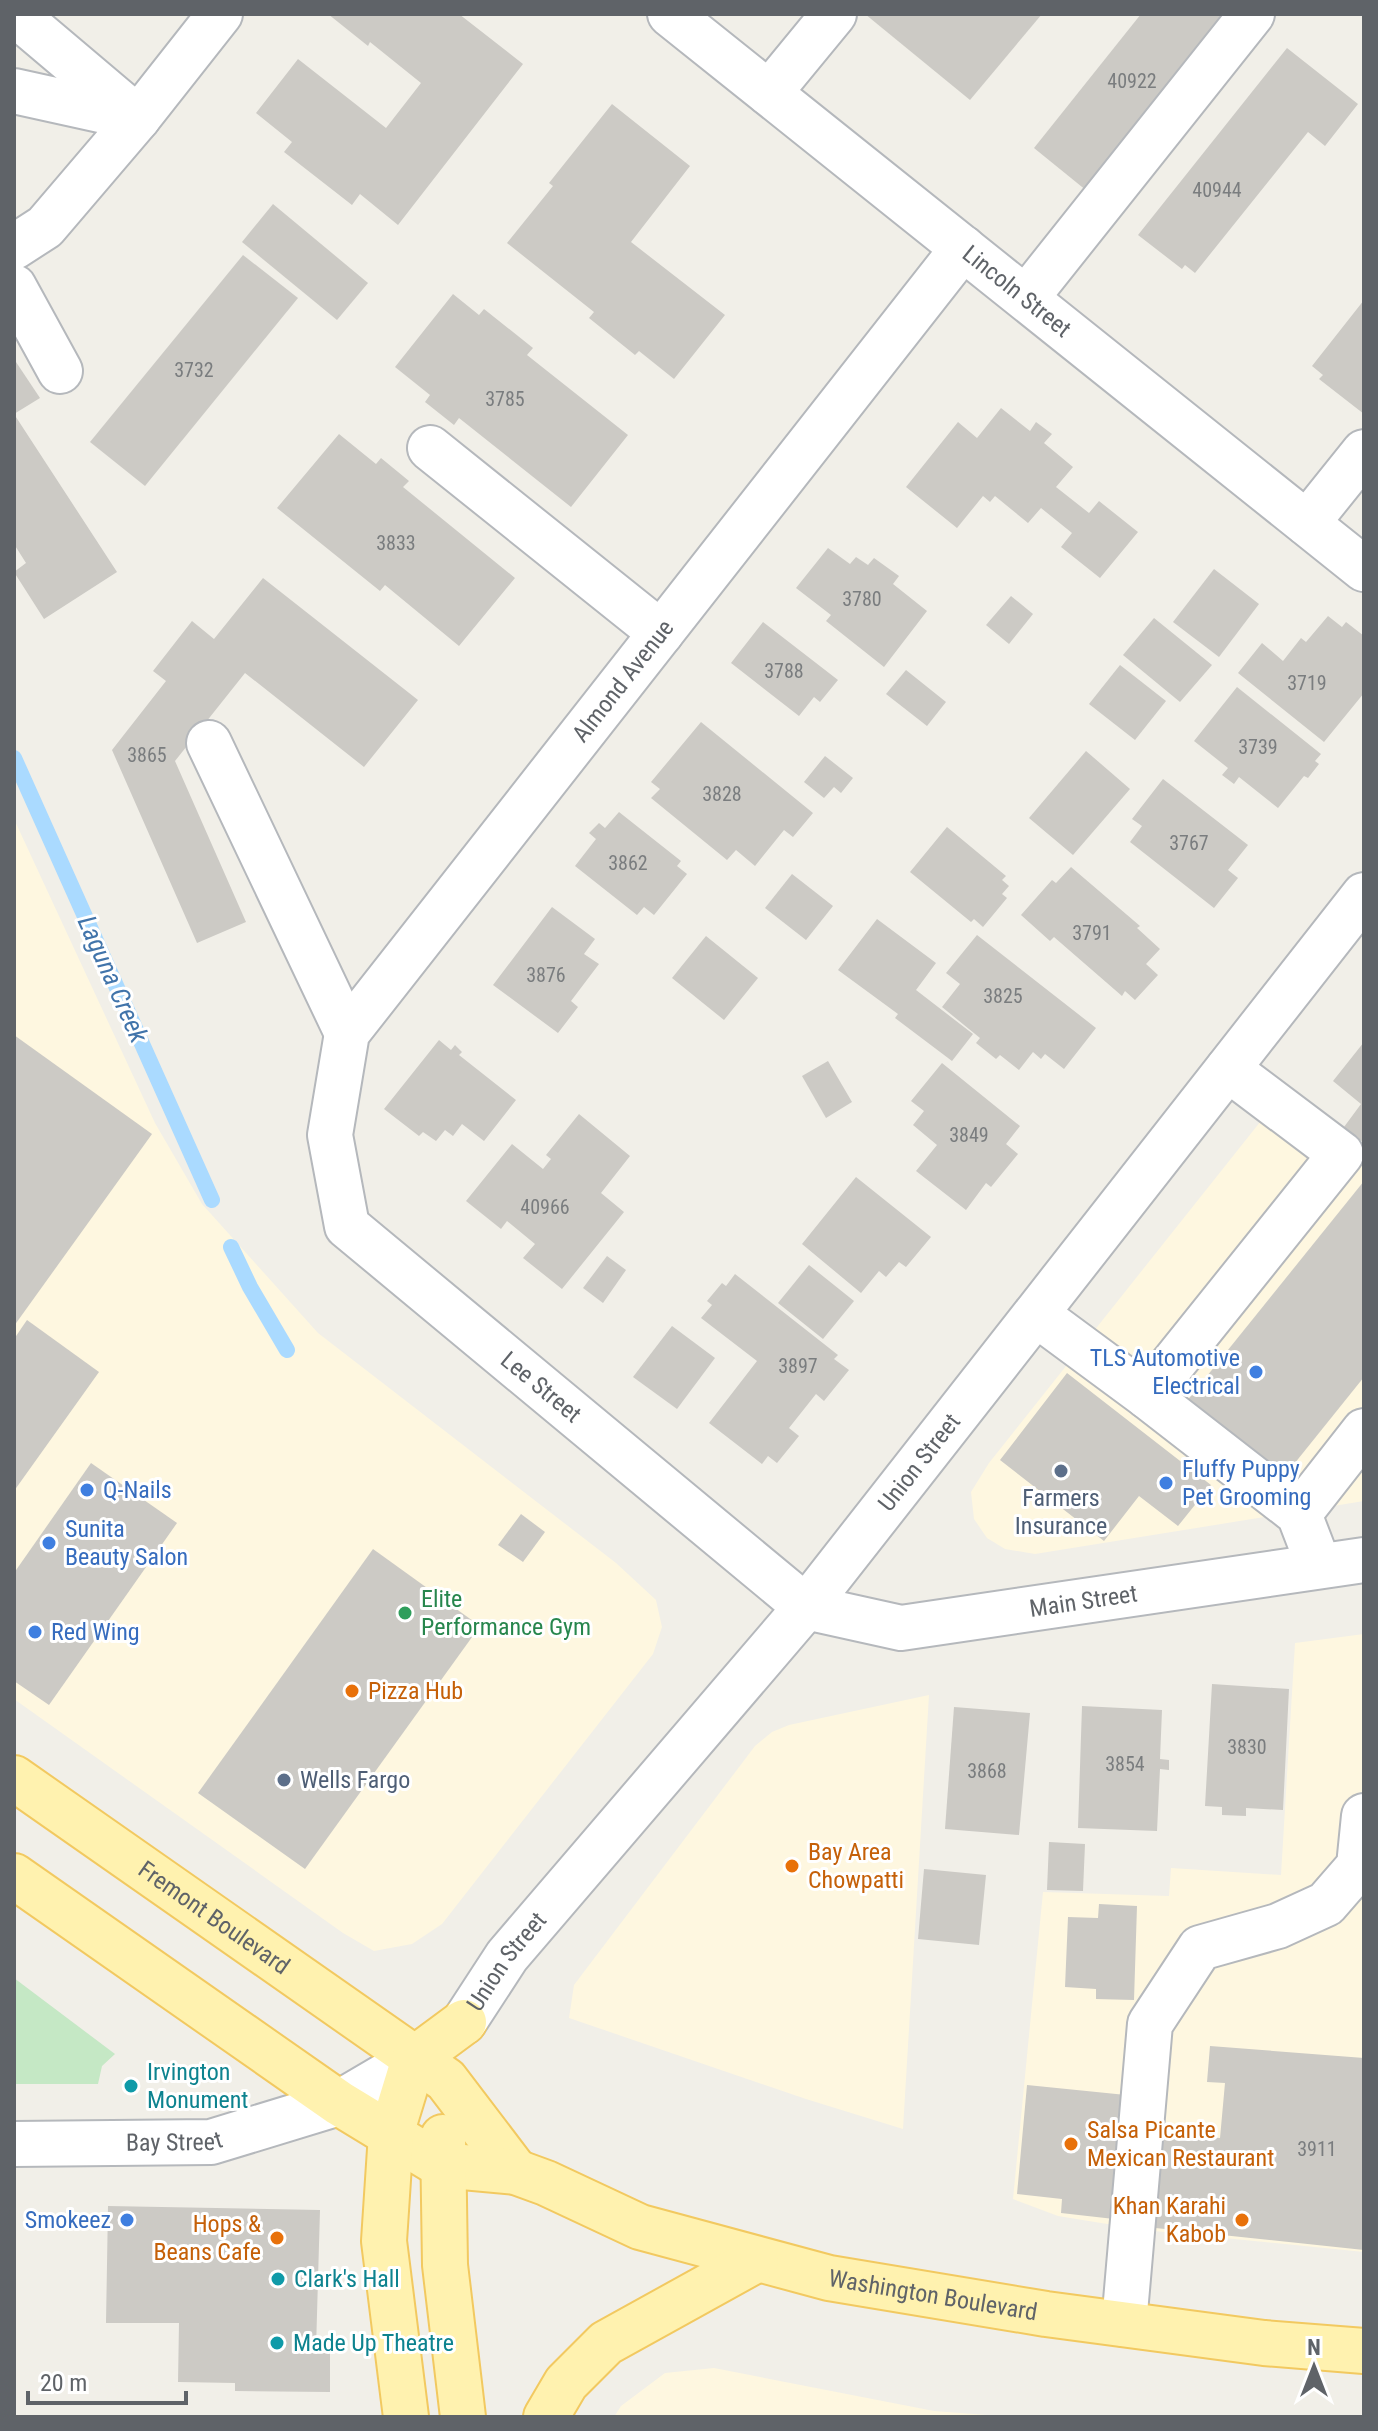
<svg xmlns="http://www.w3.org/2000/svg" width="1378" height="2431" viewBox="0 0 1378 2431" font-family="'Roboto Condensed',sans-serif">
  <style>
    .commercial { fill: #fef7e0 }
    .green { fill: #c5e8c5 }
    .lines { fill: none; stroke-linecap: round; stroke-linejoin: round }
    .stream { stroke: #aadaff; stroke-width: 16 }
    .building { fill: #cccac5 }
    .minor-casing { stroke: #b5b8bc; stroke-width: 48 }
    .major-casing { stroke: #f2c960; stroke-width: 48 }
    .minor { stroke: #fff; stroke-width: 44 }
    .major { stroke: #fff2af; stroke-width: 44 }
    .shop-dot { fill: #3f7fe0; stroke: #fff; stroke-width: 3 }
    .service-dot { fill: #5c6f8a; stroke: #fff; stroke-width: 3 }
    .leisure-dot { fill: #2e9e5b; stroke: #fff; stroke-width: 3 }
    .food-dot { fill: #e8710a; stroke: #fff; stroke-width: 3 }
    .culture-dot { fill: #0f9aa8; stroke: #fff; stroke-width: 3 }
    .labels { text-anchor: middle; dominant-baseline: central; stroke-width: 6; stroke-linejoin: round; paint-order: stroke }
    .number-label { font-size: 20px; fill: #7a7d7f }
    .street-label { font-size: 24px; fill: #5f6368; stroke: #fff }
    .shop-label { font-size: 24px; fill: #366cbe; stroke: #fff; text-anchor: start }
    .service-label { font-size: 24px; fill: #4e5e75; stroke: #fff }
    .leisure-label { font-size: 24px; fill: #27864d; stroke: #fff; text-anchor: start }
    .food-label { font-size: 24px; fill: #c56008; stroke: #fff; text-anchor: start }
    .culture-label { font-size: 24px; fill: #0d838f; stroke: #fff; text-anchor: start }
    .water-label { font-size: 26px; font-style: italic; fill: #4174aa; stroke: #fff }
  </style>
  <rect width="100%" height="100%" fill="#f1efe8"/>
  <!-- commercial -->
  <g class="commercial">
    <polygon points="14,819 155,1123 202,1204 318,1333 616,1563 656,1600 662,1627 653,1654 442,1924 412,1944 374,1951 343,1933 14,1699"/>
    <polygon points="1287,1088 1364,1148 1364,1501 1035,1554 1005,1549 987,1538 974,1519 971,1492 989,1463"/>
    <polygon points="1364,1634 1364,2252 1144,2230 1058,2216 1013,2199 1043,1892 1169,1896 1171,1868 1281,1875 1295,1643"/>
    <polygon points="929,1695 903,2129 806,2099 569,2018 574,1985 755,1746 772,1732 789,1725"/>
    <polygon points="714,2368 934,2411 1013,2417 614,2417 621,2406 665,2373"/>
  </g>
  <!-- green -->
  <polygon class="green" points="14,1978 115,2054 102,2066 98,2084 14,2084"/>
  <g class="lines">
    <!-- stream -->
    <g class="stream">
      <polyline points="14,758 212,1200"/>
      <polyline points="231,1247 250,1287 287,1350"/>
    </g>
  </g>
  <!-- building -->
  <g class="building">
    <polygon points="328,14 459,14 523,64 398,225 360,194 352,205 284,152 292,142 256,113 298,59 386,128 421,83 370,42 368,46"/>
    <polygon points="865,14 1042,14 970,100"/>
    <polygon points="1141,14 1230,14 1087,191 1034,148"/>
    <polygon points="1287,48 1358,104 1325,146 1308,132 1195,273 1185,265 1182,269 1138,235"/>
    <polygon points="612,104 690,166 631,242 725,315 674,379 639,351 635,355 589,318 594,312 507,243 553,186 549,183"/>
    <polygon points="273,204 368,283 337,320 242,242"/>
    <polygon points="243,255 298,298 145,486 90,442"/>
    <polygon points="453,294 479,315 484,309 533,348 527,355 628,435 571,507 459,418 454,425 425,402 430,395 395,367"/>
    <polygon points="1364,300 1364,414 1319,379 1323,375 1312,366"/>
    <polygon points="14,359 40,398 14,414"/>
    <polygon points="1001,408 1030,431 1036,422 1052,434 1044,443 1073,467 1056,487 1089,513 1099,501 1138,532 1100,578 1061,547 1072,533 1041,508 1028,523 995,496 990,502 983,496 957,528 906,487 958,422 977,438"/>
    <polygon points="14,414 117,572 44,619 14,572 26,563 14,544"/>
    <polygon points="339,434 376,464 381,458 409,481 403,487 515,578 459,646 385,585 380,591 277,508"/>
    <polygon points="828,548 850,564 856,557 868,565 874,558 899,576 893,584 927,611 884,667 826,621 831,615 796,588"/>
    <polygon points="1214,569 1259,604 1219,657 1173,622"/>
    <polygon points="263,578 418,700 364,767 245,673 175,761 246,922 197,943 112,750 166,681 153,671 192,621 214,639"/>
    <polygon points="1011,596 1033,614 1009,644 986,625"/>
    <polygon points="1328,616 1342,627 1346,622 1364,636 1364,693 1324,742 1238,673 1262,643 1283,661 1301,638 1306,642"/>
    <polygon points="1154,618 1212,665 1180,702 1123,655"/>
    <polygon points="763,622 838,680 820,702 814,697 799,716 731,663"/>
    <polygon points="1120,665 1166,701 1135,740 1089,704"/>
    <polygon points="906,670 946,702 927,726 886,694"/>
    <polygon points="1237,687 1321,754 1315,761 1319,764 1308,778 1304,776 1278,808 1239,777 1234,784 1222,775 1228,768 1194,741"/>
    <polygon points="701,722 813,813 793,837 784,830 755,866 736,850 727,860 651,798 660,789 651,782"/>
    <polygon points="1086,751 1130,789 1073,855 1029,818"/>
    <polygon points="825,756 853,778 841,793 834,787 824,798 804,782"/>
    <polygon points="1163,779 1248,845 1228,870 1238,878 1214,908 1130,842 1142,826 1132,819"/>
    <polygon points="619,812 681,861 677,866 687,874 654,915 644,907 637,915 575,866 596,839 589,833 599,823 605,828"/>
    <polygon points="947,827 1006,876 1002,880 1009,886 1002,894 1007,898 983,927 974,919 971,922 910,872"/>
    <polygon points="1071,867 1140,926 1137,928 1160,949 1146,964 1158,975 1135,1000 1125,991 1122,996 1054,937 1050,941 1021,915 1052,880 1056,883"/>
    <polygon points="792,874 833,906 806,940 765,908"/>
    <polygon points="552,907 595,939 584,954 599,964 571,1001 578,1007 558,1033 493,985"/>
    <polygon points="877,919 936,963 916,990 973,1034 952,1061 895,1018 898,1014 838,970"/>
    <polygon points="977,935 1096,1028 1064,1069 1045,1054 1041,1059 1033,1052 1019,1070 1000,1055 996,1059 976,1043 980,1038 942,1007 960,984 946,973"/>
    <polygon points="706,936 758,978 724,1020 672,978"/>
    <polygon points="14,1035 152,1134 14,1326"/>
    <polygon points="439,1040 451,1050 455,1045 462,1052 459,1055 516,1100 484,1141 462,1124 453,1136 445,1130 436,1141 423,1132 419,1136 384,1109"/>
    <polygon points="1364,1042 1364,1143 1344,1127 1361,1104 1333,1081"/>
    <polygon points="828,1061 852,1102 826,1118 802,1076"/>
    <polygon points="942,1063 1020,1126 1006,1144 1018,1154 991,1187 986,1183 966,1210 916,1171 937,1145 913,1125 924,1111 911,1101"/>
    <polygon points="579,1114 630,1156 601,1193 624,1212 562,1289 523,1258 535,1244 507,1221 501,1229 466,1201 512,1144 543,1169 551,1159 546,1155"/>
    <polygon points="856,1177 931,1237 906,1267 899,1262 886,1277 879,1271 861,1293 802,1244"/>
    <polygon points="1364,1181 1364,1377 1274,1489 1178,1412"/>
    <polygon points="607,1256 626,1270 603,1303 583,1288"/>
    <polygon points="809,1265 854,1301 823,1339 778,1303"/>
    <polygon points="735,1274 838,1355 834,1359 849,1370 824,1401 816,1394 789,1428 799,1436 777,1463 768,1456 762,1464 709,1423 757,1361 701,1318 712,1305 707,1301 722,1283 726,1286"/>
    <polygon points="27,1320 99,1372 14,1491 14,1339"/>
    <polygon points="672,1326 715,1358 677,1409 633,1377"/>
    <polygon points="1067,1373 1211,1485 1178,1526 1139,1496 1104,1541 1000,1460"/>
    <polygon points="91,1463 177,1523 49,1705 14,1681 14,1573"/>
    <polygon points="521,1514 545,1532 523,1562 498,1545"/>
    <polygon points="373,1549 480,1626 305,1869 198,1793"/>
    <polygon points="1212,1684 1289,1689 1283,1810 1246,1808 1246,1816 1222,1815 1222,1807 1205,1806"/>
    <polygon points="1082,1706 1162,1710 1160,1759 1169,1760 1169,1770 1160,1769 1157,1831 1078,1828"/>
    <polygon points="954,1707 1030,1713 1019,1835 945,1829"/>
    <polygon points="1049,1842 1085,1844 1083,1891 1047,1890"/>
    <polygon points="924,1869 986,1875 979,1945 918,1939"/>
    <polygon points="1099,1904 1137,1906 1134,2000 1096,1999 1096,1989 1065,1987 1068,1917 1098,1918"/>
    <polygon points="1210,2046 1364,2058 1364,2250 1146,2227 1153,2133 1220,2138 1225,2083 1207,2082"/>
    <polygon points="1027,2085 1126,2095 1114,2219 1061,2213 1062,2199 1017,2194"/>
    <polygon points="108,2206 320,2210 316,2349 330,2350 330,2392 235,2391 235,2383 178,2382 179,2323 106,2323"/>
  </g>
  <g class="lines">
    <defs>
      <g id="minor">
        <polyline points="15,14 138,118"/>
        <path id="s1" d="M670,14L1364,569"/>
        <polyline points="14,91 132,117"/>
        <polyline points="769,93 834,14"/>
        <polyline points="14,247 45,227 138,118 220,14"/>
        <path id="s2" d="M963,248L347,1033L330,1135L347,1226L806,1607L901,1628L1364,1560"/>
        <polyline points="14,287 60,371"/>
        <polyline points="1026,298 1252,14"/>
        <polyline points="430,448 661,633"/>
        <polyline points="1307,523 1364,452"/>
        <polyline points="209,743 347,1033"/>
        <polyline points="1036,1314 1147,1396 1299,1514 1319,1566"/>
        <polyline points="1147,1396 1341,1154 1228,1069"/>
        <polyline points="1299,1514 1364,1431"/>
        <path id="s3" d="M464,2022L507,1956L806,1607L1364,895"/>
        <path id="s4" d="M14,2144L211,2142L339,2103L414,2059"/>
        <polyline points="1124,2324 1150,2024 1200,1948 1278,1926 1326,1904 1359,1866 1364,1816"/>
      </g>
      <g id="major">
        <path id="s5" d="M14,1778L446,2080L516,2172"/>
        <path id="s6" d="M14,1876L339,2103L441,2165L516,2172L546,2183L640,2227L829,2278L1046,2314L1264,2343L1364,2351"/>
        <polyline points="443,2137 445,2265 463,2417"/>
        <polyline points="406,2417 384,2241 391,2134 414,2059 464,2022"/>
        <polyline points="546,2417 566,2383 606,2343 756,2260"/>
      </g>
    </defs>
    <!-- minor casing -->
    <use href="#minor" class="minor-casing"/>
    <!-- major casing -->
    <use href="#major" class="major-casing"/>
    <!-- minor -->
    <use href="#minor" class="minor"/>
    <!-- major -->
    <use href="#major" class="major"/>
  </g>
  <!-- markers -->
  <g class="shop-dot">
    <circle cx="1256" cy="1372" r="8"/>
    <circle cx="1166" cy="1483" r="8"/>
    <circle cx="87" cy="1490" r="8"/>
    <circle cx="49" cy="1543" r="8"/>
    <circle cx="35" cy="1632" r="8"/>
    <circle cx="127" cy="2220" r="8"/>
  </g>
  <g class="service-dot">
    <circle cx="1061" cy="1471" r="8"/>
    <circle cx="284" cy="1780" r="8"/>
  </g>
  <circle class="leisure-dot" cx="405" cy="1613" r="8"/>
  <g class="food-dot">
    <circle cx="352" cy="1691" r="8"/>
    <circle cx="792" cy="1866" r="8"/>
    <circle cx="1071" cy="2144" r="8"/>
    <circle cx="1242" cy="2220" r="8"/>
    <circle cx="277" cy="2238" r="8"/>
  </g>
  <g class="culture-dot">
    <circle cx="131" cy="2086" r="8"/>
    <circle cx="278" cy="2279" r="8"/>
    <circle cx="277" cy="2343" r="8"/>
  </g>
  <g class="labels">
    <!-- number labels -->
    <g class="number-label">
      <text x="1132" y="81">40922</text>
      <text x="1217" y="190">40944</text>
      <text x="194" y="370">3732</text>
      <text x="505" y="399">3785</text>
      <text x="396" y="543">3833</text>
      <text x="862" y="599">3780</text>
      <text x="784" y="671">3788</text>
      <text x="1307" y="683">3719</text>
      <text x="1258" y="747">3739</text>
      <text x="147" y="755">3865</text>
      <text x="722" y="794">3828</text>
      <text x="1189" y="843">3767</text>
      <text x="628" y="863">3862</text>
      <text x="1092" y="933">3791</text>
      <text x="546" y="975">3876</text>
      <text x="1003" y="996">3825</text>
      <text x="969" y="1135">3849</text>
      <text x="545" y="1207">40966</text>
      <text x="798" y="1366">3897</text>
      <text x="1247" y="1747">3830</text>
      <text x="1125" y="1764">3854</text>
      <text x="987" y="1771">3868</text>
      <text x="1317" y="2149">3911</text>
    </g>
    <!-- street labels -->
    <g class="street-label">
      <text stroke="none"><textPath href="#s1" startOffset="444">Lincoln Street</textPath></text>
      <text transform="translate(623 681) rotate(-52)">Almond Avenue</text>
      <text stroke="none"><textPath href="#s2" startOffset="1446">Lee Street</textPath></text>
      <text stroke="none"><textPath href="#s3" startOffset="722">Union Street</textPath></text>
      <text stroke="none"><textPath href="#s2" startOffset="2072">Main Street</textPath></text>
      <text stroke="none"><textPath href="#s5" startOffset="244">Fremont Boulevard</textPath></text>
      <text stroke="none"><textPath href="#s3" startOffset="74">Union Street</textPath></text>
      <text stroke="none"><textPath href="#s4" startOffset="160">Bay Street</textPath></text>
      <text stroke="none"><textPath href="#s6" startOffset="1028">Washington Boulevard</textPath></text>
    </g>
    <!-- shop labels -->
    <g class="shop-label">
      <text x="1240" y="1358" text-anchor="end">TLS Automotive<tspan x="1240" dy="28">Electrical</tspan></text>
      <text x="1182" y="1469">Fluffy Puppy<tspan x="1182" dy="28">Pet Grooming</tspan></text>
      <text x="103" y="1490">Q-Nails</text>
      <text x="65" y="1529">Sunita<tspan x="65" dy="28">Beauty Salon</tspan></text>
      <text x="51" y="1632">Red Wing</text>
      <text x="111" y="2220" text-anchor="end">Smokeez</text>
    </g>
    <!-- service labels -->
    <g class="service-label">
      <text x="1061" y="1498">Farmers<tspan x="1061" dy="28">Insurance</tspan></text>
      <text x="300" y="1780" text-anchor="start">Wells Fargo</text>
    </g>
    <!-- leisure labels -->
    <g class="leisure-label">
      <text x="421" y="1599">Elite<tspan x="421" dy="28">Performance Gym</tspan></text>
    </g>
    <!-- food labels -->
    <g class="food-label">
      <text x="368" y="1691">Pizza Hub</text>
      <text x="808" y="1852">Bay Area<tspan x="808" dy="28">Chowpatti</tspan></text>
      <text x="1087" y="2130">Salsa Picante<tspan x="1087" dy="28">Mexican Restaurant</tspan></text>
      <text x="1226" y="2206" text-anchor="end">Khan Karahi<tspan x="1226" dy="28">Kabob</tspan></text>
      <text x="261" y="2224" text-anchor="end">Hops &amp;<tspan x="261" dy="28">Beans Cafe</tspan></text>
    </g>
    <!-- culture labels -->
    <g class="culture-label">
      <text x="147" y="2072">Irvington<tspan x="147" dy="28">Monument</tspan></text>
      <text x="294" y="2279">Clark's Hall</text>
      <text x="293" y="2343">Made Up Theatre</text>
    </g>
    <!-- water labels -->
    <g class="water-label">
      <text transform="translate(113 979) rotate(66)">Laguna Creek</text>
    </g>
  </g>
  <!-- border -->
  <rect width="1378" height="2431" fill="none" stroke="#5f6368" stroke-width="32"/>
  <!-- north arrow -->
  <g transform="translate(1314 2367)" stroke="#ffffff" stroke-width="6" paint-order="stroke">
  <path d="M0-6L14 30L0 20L-14 30Z" fill="#5f6368"/>
  <text y="-12" font-size="22" font-weight="bold" text-anchor="middle" fill="#5f6368">N</text>
  </g>
  <!-- scale -->
  <path d="M28 2391v12h158v-12" fill="none" stroke="#5f6368" stroke-width="4"/>
  <text x="40" y="2391" font-size="24" fill="#5f6368" stroke="#ffffff" stroke-width="6" paint-order="stroke">20 m</text>
</svg>
